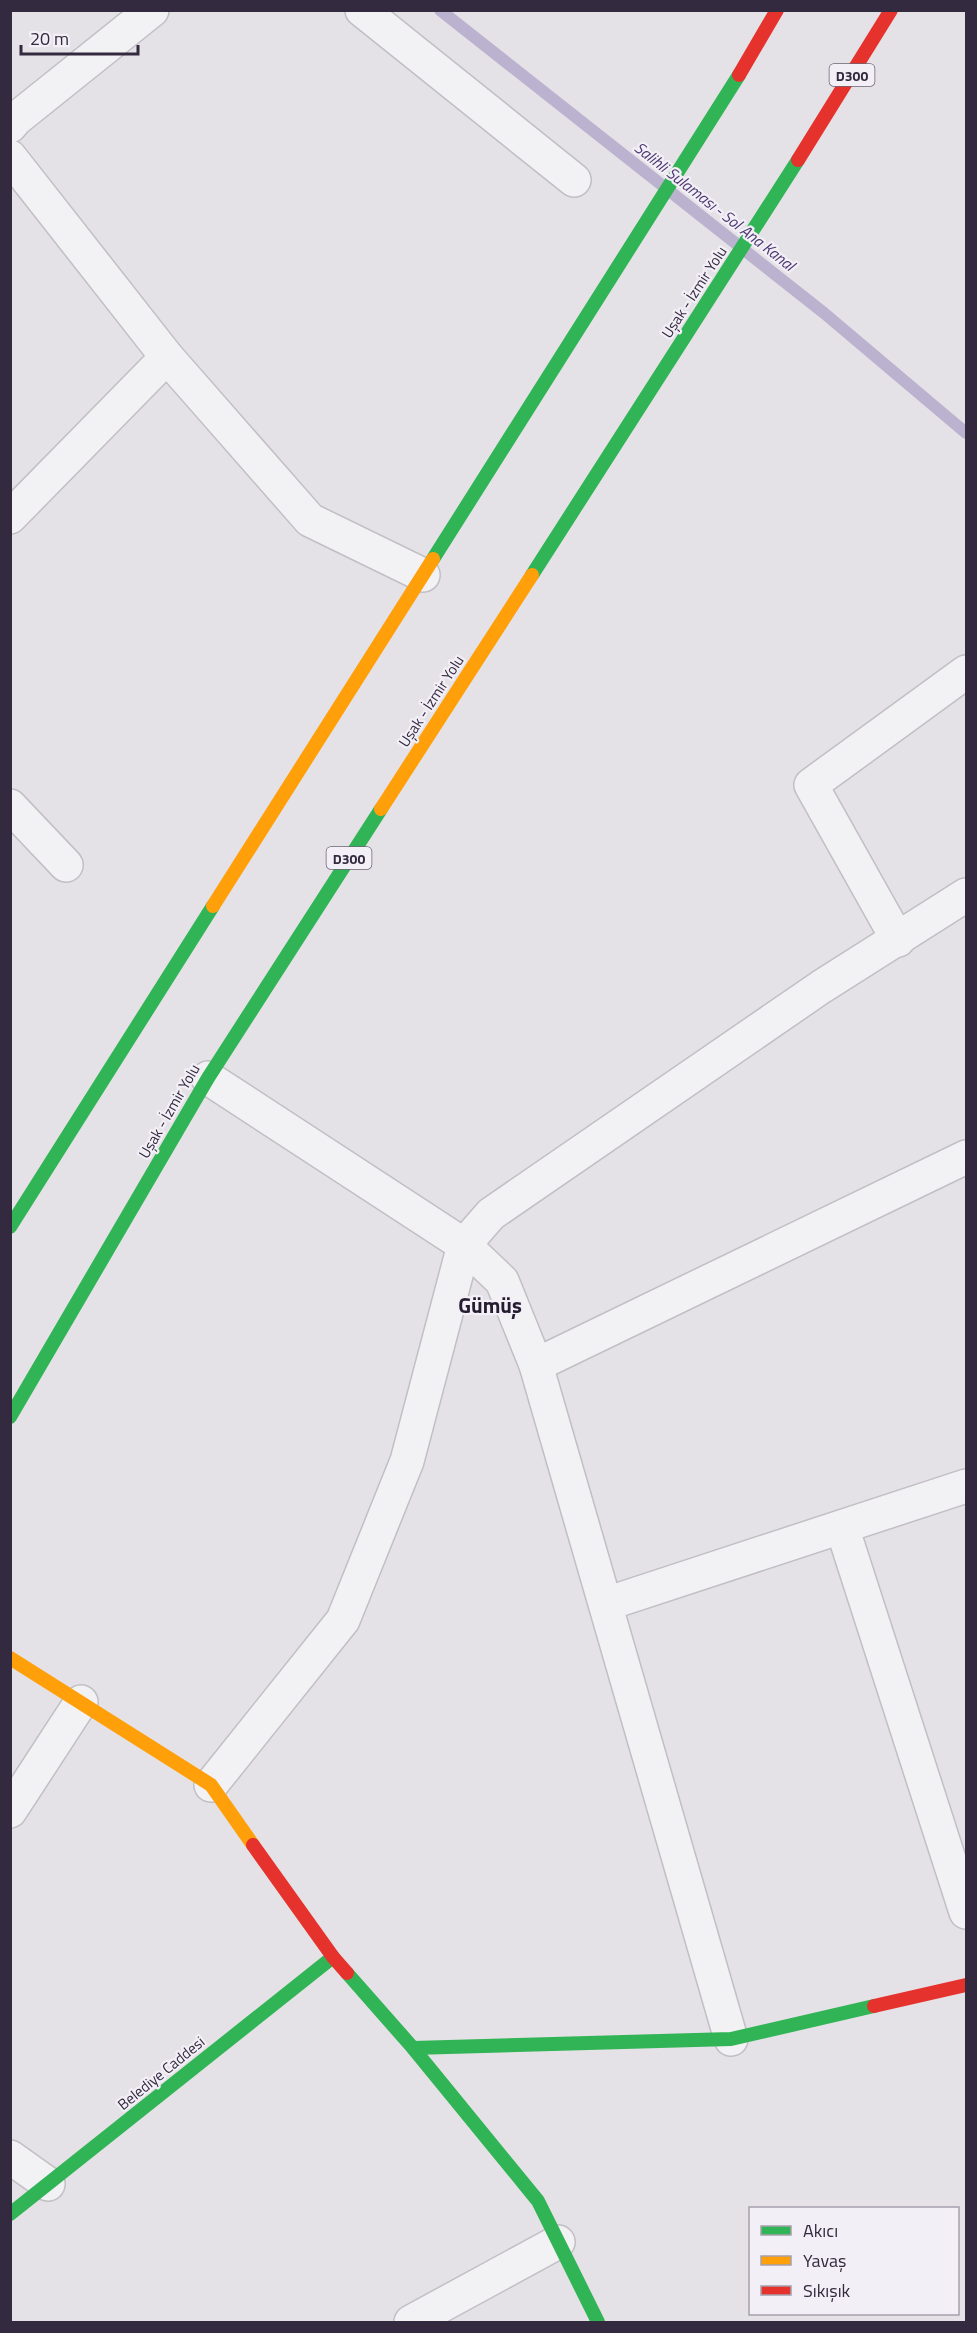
<svg xmlns="http://www.w3.org/2000/svg" width="977" height="2333" viewBox="0 0 977 2333" font-family="'Titillium Web',sans-serif">
  <style>
    .lines { fill: none; stroke-linecap: round; stroke-linejoin: round }
    .stream { stroke: #bbb2d0; stroke-width: 12 }
    .street-casing { stroke: #c1bfc3; stroke-width: 36 }
    .street { stroke: #f2f1f4; stroke-width: 33 }
    .fast { stroke: #30b455; stroke-width: 14 }
    .slow { stroke: #ff9f0a; stroke-width: 14 }
    .jam { stroke: #e5322d; stroke-width: 14 }
    .labels { text-anchor: middle; dominant-baseline: central; stroke-width: 4.5; stroke-linejoin: round; paint-order: stroke }
    .shield { fill: #f2eff6; stroke: #6c6576; stroke-width: 1.5 }
    .shield-label { font-size: 14px; font-weight: bold; fill: #332a3f }
    .street-label { font-size: 15px; fill: #332a3f; stroke: #f2eff6 }
    .water-label { font-size: 16px; font-style: italic; fill: #4b3670; stroke: #f2eff6 }
    .district-label { font-size: 21px; font-weight: bold; fill: #251c30; stroke: #f2eff6 }
  </style>
  <rect width="100%" height="100%" fill="#e4e2e6"/>
  <g class="lines">
    <!-- stream -->
    <polyline class="stream" points="440,10 824,313 966,433"/>
    <defs>
      <g id="street">
        <polyline points="362,10 574,180"/>
        <polyline points="10,126 16,119 152,10"/>
        <polyline points="10,157 167,357 310,520 423,575"/>
        <polyline points="10,517 167,357"/>
        <polyline points="10,806 66,865"/>
        <polyline points="898,940 811,785 966,672"/>
        <polyline points="208,1078 464,1245 502,1281 536,1365 731,2039"/>
        <polyline points="536,1365 966,1157"/>
        <polyline points="842,1527 966,1912"/>
        <polyline points="606,1604 966,1486"/>
        <polyline points="211,1785 343,1620 407,1461 464,1245 491,1214 821,987 966,895"/>
        <polyline points="10,1811 81,1702"/>
        <polyline points="10,2157 48,2184"/>
        <polyline points="411,2322 558,2242"/>
      </g>
    </defs>
    <!-- street casing -->
    <use href="#street" class="street-casing"/>
    <!-- street -->
    <use href="#street" class="street"/>
    <!-- fast -->
    <g class="fast">
      <polyline points="433,559 739,75"/>
      <polyline points="532,575 798,160"/>
      <polyline points="10,1227 213,906"/>
      <polyline points="10,1417 208,1078 381,809"/>
      <polyline points="347,1973 413,2048 538,2201 598,2322"/>
      <polyline points="413,2048 731,2039 874,2006"/>
      <polyline points="10,2214 333,1957"/>
    </g>
    <!-- slow -->
    <g class="slow">
      <polyline points="381,809 532,575"/>
      <polyline points="213,906 433,559"/>
      <polyline points="10,1658 211,1785 253,1845"/>
    </g>
    <!-- jam -->
    <g class="jam">
      <polyline points="739,75 777,10"/>
      <polyline points="798,160 891,10"/>
      <polyline points="253,1845 333,1957 347,1973"/>
      <polyline points="874,2006 966,1985"/>
    </g>
  </g>
  <g class="labels">
    <!-- shield labels -->
    <g class="shield">
      <rect x="829.5" y="64" width="45" height="22" rx="4.5"/>
      <rect x="326.5" y="847" width="45" height="22" rx="4.5"/>
    </g>
    <g class="shield-label">
      <text x="852" y="75">D300</text>
      <text x="349" y="858">D300</text>
    </g>
    <!-- street labels -->
    <g class="street-label">
      <text transform="translate(694 292) rotate(-57)">Uşak - İzmir Yolu</text>
      <text transform="translate(431 701) rotate(-57)">Uşak - İzmir Yolu</text>
      <text transform="translate(169 1111) rotate(-60)">Uşak - İzmir Yolu</text>
      <text transform="translate(161 2073) rotate(-39)">Belediye Caddesi</text>
    </g>
    <!-- water labels -->
    <g class="water-label">
      <text transform="translate(715 206) rotate(38)">Salihli Sulaması - Sol Ana Kanal</text>
    </g>
    <!-- district labels -->
    <g class="district-label">
      <text x="490" y="1305">Gümüş</text>
    </g>
  </g>
  <!-- border -->
  <rect width="977" height="2333" fill="none" stroke="#332a3f" stroke-width="24"/>
  <!-- legend -->
  <rect x="749" y="2207" width="210" height="108" fill="#f2eff6" stroke="#a6a0ad" stroke-width="1.5"/>
  <rect x="761" y="2226" width="30" height="9" fill="#30b455" stroke="#a6a0ad" stroke-width="1.5"/>
  <text x="803" y="2237" font-size="18" fill="#332a3f">Akıcı</text>
  <rect x="761" y="2256" width="30" height="9" fill="#ff9f0a" stroke="#a6a0ad" stroke-width="1.5"/>
  <text x="803" y="2267" font-size="18" fill="#332a3f">Yavaş</text>
  <rect x="761" y="2286" width="30" height="9" fill="#e5322d" stroke="#a6a0ad" stroke-width="1.5"/>
  <text x="803" y="2297" font-size="18" fill="#332a3f">Sıkışık</text>
  <!-- scale -->
  <path d="M21 45v9h117v-9" fill="none" stroke="#332a3f" stroke-width="3"/>
  <text x="30" y="45" font-size="18" fill="#332a3f" stroke="#f2eff6" stroke-width="4.5" paint-order="stroke">20 m</text>
</svg>
